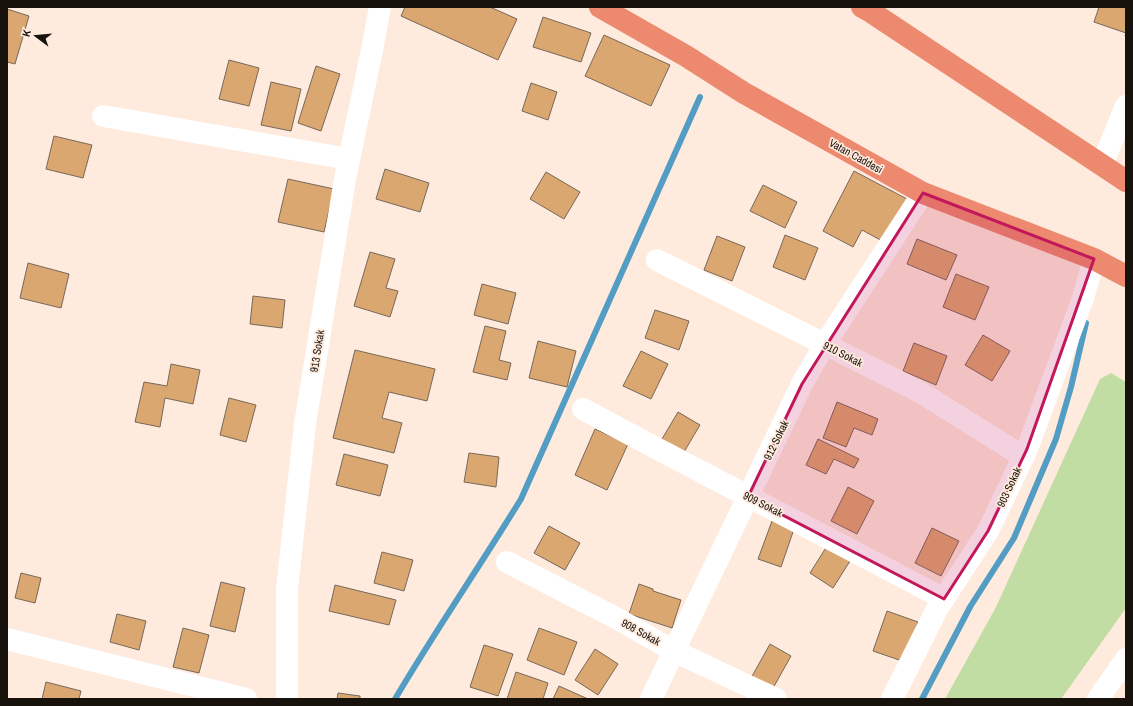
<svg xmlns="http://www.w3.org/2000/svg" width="1133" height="706" viewBox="0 0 1133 706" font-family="'Archivo Narrow',sans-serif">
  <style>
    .green { fill: #c1dda4 }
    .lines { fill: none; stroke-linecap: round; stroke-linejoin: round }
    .stream { stroke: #539cc3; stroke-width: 6 }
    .building { fill: #dba771; stroke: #77685a }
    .street { stroke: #fff; stroke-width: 22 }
    .secondary { stroke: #fff; stroke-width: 22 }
    .highway { stroke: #ec896f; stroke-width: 22 }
    .marked { fill: #c2185b; fill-opacity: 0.2; stroke: #c2185b; stroke-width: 3; stroke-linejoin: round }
    .labels { text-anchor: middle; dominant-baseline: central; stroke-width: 3.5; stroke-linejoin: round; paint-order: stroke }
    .street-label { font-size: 11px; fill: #18120d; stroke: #feebdd }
  </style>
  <rect width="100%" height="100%" fill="#feebdd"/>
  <!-- green -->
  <polygon class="green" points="1111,373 1126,382 1126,608 1061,699 945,699 996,607 1100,379"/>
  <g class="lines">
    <!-- stream -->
    <g class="stream">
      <path d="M395,699C435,631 480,566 521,499L700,97"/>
      <polyline points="922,699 970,607 1014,538 1056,439 1071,387 1086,323"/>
    </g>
  </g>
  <!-- building -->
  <g class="building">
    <polygon points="405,7 490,7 517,19 498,60 401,16"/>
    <polygon points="1099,7 1126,7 1126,36 1125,36 1126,33 1094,22"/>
    <polygon points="7,9 29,16 15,64 7,62"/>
    <polygon points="543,17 591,33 581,62 533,47"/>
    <polygon points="604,35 670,65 651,106 585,76"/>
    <polygon points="229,60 259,68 249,106 219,99"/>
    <polygon points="316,66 340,74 321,131 298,123"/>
    <polygon points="271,82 301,89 291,131 261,125"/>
    <polygon points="531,83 557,92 548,120 522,111"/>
    <polygon points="54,136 92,145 83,178 46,169"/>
    <polygon points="385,169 429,183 420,212 376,199"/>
    <polygon points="854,171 909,200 886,243 862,230 853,247 823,231"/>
    <polygon points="546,172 580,192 564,219 530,199"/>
    <polygon points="288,179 334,189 324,232 278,222"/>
    <polygon points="763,185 797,202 785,228 750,211"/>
    <polygon points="785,235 818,248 805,280 773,267"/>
    <polygon points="717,236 745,247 732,281 704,270"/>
    <polygon points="917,239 957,255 946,280 907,264"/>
    <polygon points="370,252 395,259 386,288 398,291 390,317 354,306"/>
    <polygon points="28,263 69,274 61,308 20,298"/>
    <polygon points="956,274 989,287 975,320 943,307"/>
    <polygon points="482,284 516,293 508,324 474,315"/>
    <polygon points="253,296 285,300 282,328 250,324"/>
    <polygon points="655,310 689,321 679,350 645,338"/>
    <polygon points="485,326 506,331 499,360 511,363 507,380 473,372"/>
    <polygon points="983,335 1010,351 992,381 965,365"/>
    <polygon points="538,341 576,351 567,387 529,378"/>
    <polygon points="914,343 947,356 936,385 903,371"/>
    <polygon points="355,350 435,369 427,401 389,392 382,418 402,423 394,453 333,438"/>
    <polygon points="641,351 668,364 651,399 623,386"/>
    <polygon points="171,364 200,370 193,404 165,398 160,427 135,422 144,382 167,386"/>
    <polygon points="229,398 256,405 246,442 220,435"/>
    <polygon points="837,402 878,419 872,435 854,428 846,447 823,438"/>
    <polygon points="678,412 700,425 684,452 662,439"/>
    <polygon points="595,429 628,444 607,490 575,475"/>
    <polygon points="818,439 859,459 854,468 834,459 826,474 806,465"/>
    <polygon points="469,453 499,457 496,487 464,482"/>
    <polygon points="344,454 388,465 380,496 336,485"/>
    <polygon points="848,487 874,501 857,534 831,521"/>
    <polygon points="772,521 794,529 781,567 758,559"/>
    <polygon points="549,526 580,543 565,570 534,553"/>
    <polygon points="932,528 959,541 941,576 915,563"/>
    <polygon points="827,546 850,561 833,588 810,573"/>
    <polygon points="382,552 413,560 404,591 374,583"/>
    <polygon points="21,573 41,578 35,603 15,598"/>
    <polygon points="221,582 245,588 235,632 210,626"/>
    <polygon points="639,584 653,589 653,591 681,600 672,628 629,614"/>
    <polygon points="335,585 396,600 389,625 329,611"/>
    <polygon points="887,611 918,622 905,662 873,651"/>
    <polygon points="117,614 146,621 139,650 110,642"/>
    <polygon points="183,628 209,635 199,673 173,667"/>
    <polygon points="539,628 577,642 564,675 527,660"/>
    <polygon points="770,644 791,656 772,690 751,678"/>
    <polygon points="484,645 513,654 498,696 470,687"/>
    <polygon points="595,649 618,664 598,695 575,680"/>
    <polygon points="516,672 548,683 543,699 507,699"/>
    <polygon points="46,682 81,691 79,699 42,699"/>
    <polygon points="559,686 588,699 553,699"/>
    <polygon points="338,693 360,696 360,699 337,699"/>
  </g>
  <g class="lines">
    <!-- street -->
    <g class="street">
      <polyline points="103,116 349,159"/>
      <polyline points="657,260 920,392 1024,457"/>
      <path d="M583,409C703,474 824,535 944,599"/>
      <polyline points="507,562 616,618 674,651 776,699"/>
      <polyline points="7,639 246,699"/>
      <polyline points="287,699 287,589 305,424 345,179 373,45 380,7"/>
      <polyline points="651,699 802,384 825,344 923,193"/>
      <polyline points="892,699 937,609 988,531 1027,449 1083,298 1094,259"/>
      <polyline points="1098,699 1126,659"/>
    </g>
    <!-- secondary -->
    <polyline class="secondary" points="1102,165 1126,106"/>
    <!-- highway -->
    <g class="highway">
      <polyline points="600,7 686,56 744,93 923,193 1094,259 1126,276"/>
      <polyline points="862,7 871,12 1126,181"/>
    </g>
  </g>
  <!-- marked area -->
  <path class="marked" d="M923,193L1094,259L1027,449L988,531L944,599L748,497L802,384Z"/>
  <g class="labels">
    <!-- street labels -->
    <g class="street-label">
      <text transform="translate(856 156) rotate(29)">Vatan Caddesi</text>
      <text transform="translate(317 351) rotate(-81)">913 Sokak</text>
      <text transform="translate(843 354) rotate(27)">910 Sokak</text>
      <text transform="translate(776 440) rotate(-64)">912 Sokak</text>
      <text transform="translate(1009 487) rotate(-65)">903 Sokak</text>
      <text transform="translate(763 504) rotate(27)">909 Sokak</text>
      <text transform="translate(641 632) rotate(29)">908 Sokak</text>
    </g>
  </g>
  <!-- border -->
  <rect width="1133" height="706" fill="none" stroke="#18120d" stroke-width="16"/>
  <!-- north arrow -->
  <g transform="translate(36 36) rotate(286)" stroke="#feebdd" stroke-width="3" paint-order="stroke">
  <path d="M0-3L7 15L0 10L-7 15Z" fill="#18120d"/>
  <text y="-6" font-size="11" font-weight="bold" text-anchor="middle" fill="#18120d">K</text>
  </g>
</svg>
